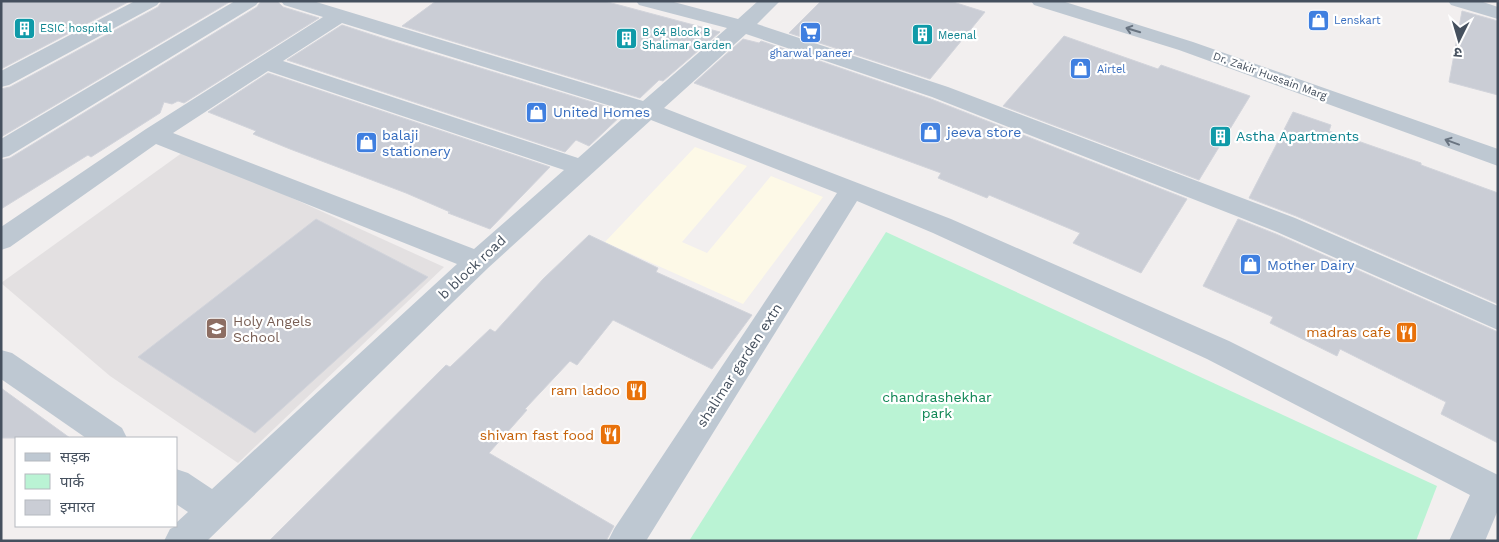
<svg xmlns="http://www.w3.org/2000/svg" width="1499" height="542" viewBox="0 0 1499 542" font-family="'Work Sans','Noto Sans Devanagari',sans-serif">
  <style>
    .commercial { fill: #fdf9e7 }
    .education { fill: #e3e0e1 }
    .green { fill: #baf3d4 }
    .building { fill: #cacdd5; stroke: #d2d4db }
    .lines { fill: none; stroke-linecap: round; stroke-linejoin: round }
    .minor { fill: #bec8d2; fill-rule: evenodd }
    .oneway { stroke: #697481 }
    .labels { text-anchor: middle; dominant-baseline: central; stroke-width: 4.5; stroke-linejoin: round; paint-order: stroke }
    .far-shop-label { font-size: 11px; fill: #366cbe; stroke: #fff; text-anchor: start }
    .far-culture-label { font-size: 11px; fill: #0d838f; stroke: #fff; text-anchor: start }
    .far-street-label { font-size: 11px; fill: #45505e; stroke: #fff }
    .shop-label { font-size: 14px; fill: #366cbe; stroke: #fff; text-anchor: start }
    .culture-label { font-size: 14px; fill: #0d838f; stroke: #fff; text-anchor: start }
    .street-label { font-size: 14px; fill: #45505e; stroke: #fff }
    .education-label { font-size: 14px; fill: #785e54; stroke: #fff; text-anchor: start }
    .food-label { font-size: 14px; fill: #c56008; stroke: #fff; text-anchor: end }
    .park-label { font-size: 14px; fill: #0f8654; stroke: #fff }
  </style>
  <rect width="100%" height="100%" fill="#f2efef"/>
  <!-- commercial -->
  <polygon class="commercial" points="695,147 747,166 682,242 707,253 771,176 823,197 743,304 605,242"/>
  <!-- education -->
  <polygon class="education" points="186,150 444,267 238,463 110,376 1,283"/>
  <!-- green -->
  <polygon class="green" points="886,232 1437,486 1416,541 689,541"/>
  <!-- building -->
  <g class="building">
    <polygon points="1,1 130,1 1,69"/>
    <polygon points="162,1 231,1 1,137 1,89 10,87 158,7"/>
    <polygon points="261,1 277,1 283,7 319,18 184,103 178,101 172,104 164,102 160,113 91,157 88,155 1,209 1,160 10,158 257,7"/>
    <polygon points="436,1 604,1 720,32 663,81 659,80 640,98 402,26"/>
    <polygon points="821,1 950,1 985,12 930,79 789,33"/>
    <polygon points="1462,11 1498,21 1498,95 1449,82"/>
    <polygon points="342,25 385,39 625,112 589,146 576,140 565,152 287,60"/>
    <polygon points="1064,36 1158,69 1161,65 1250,96 1199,180 1003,106"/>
    <polygon points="743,39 759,43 761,41 931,99 1187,199 1141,273 1073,243 1080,233 989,195 987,198 938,178 941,173 694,83"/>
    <polygon points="268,73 550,167 490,229 448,213 450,212 406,193 290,149 253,134 256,131 208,112"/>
    <polygon points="1293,112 1331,125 1329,131 1421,163 1421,165 1498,193 1498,304 1296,216 1249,198"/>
    <polygon points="316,219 428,277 255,433 138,357"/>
    <polygon points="1238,219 1276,234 1498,332 1498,443 1441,414 1446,402 1340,349 1337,356 1270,323 1273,317 1203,286"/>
    <polygon points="589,235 658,268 656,272 752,315 712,369 613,320 577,365 570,361 525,409 527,410 489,453 614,526 606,541 269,541 446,365 450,367 490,329 495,332 543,279"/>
    <polygon points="1,388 70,438 1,438"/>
  </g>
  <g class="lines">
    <!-- minor -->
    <g class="minor">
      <polygon points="135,1 160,1 157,5 9,85 1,87 1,71"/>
      <polygon points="235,1 259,1 256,5 9,156 1,158 1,139"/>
      <path d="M281,1H313L643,101L727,28L639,5L636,1H670L738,19L758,1H780L757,24L948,87L1295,218L1498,306V330L1277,232L932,97L746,34L664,108L951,219L1229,341L1498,475V510L1485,541H1449L1470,495L1207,359L933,233L857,201L646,541H608L614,529L837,193L651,120L488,268L207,541H164L170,529L176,526V523L188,512L176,504V469L188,473L212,489L457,264L156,144L10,247L1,250V227L146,129L323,17L284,5ZM342,23L630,112L578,158L283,61ZM268,71L564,170L474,249L173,133Z"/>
      <polygon points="1031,1 1062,1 1193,42 1498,149 1498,166 1179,50 1034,5"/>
      <polygon points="1448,1 1480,1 1498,7 1498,19 1451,5"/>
      <polygon points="1,350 12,353 122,428 127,438 86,438 1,379"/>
    </g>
  </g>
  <!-- one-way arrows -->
  <defs><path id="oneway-shaft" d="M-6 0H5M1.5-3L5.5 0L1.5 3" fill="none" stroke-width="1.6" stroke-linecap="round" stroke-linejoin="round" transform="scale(1.25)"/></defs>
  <g class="oneway">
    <use href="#oneway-shaft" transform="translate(1133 30) rotate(-163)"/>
    <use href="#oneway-shaft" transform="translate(1452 142) rotate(-160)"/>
  </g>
  <!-- icons -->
  <defs>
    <symbol id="shop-square" viewBox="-11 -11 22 22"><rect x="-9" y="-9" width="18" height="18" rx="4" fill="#3f7fe0" stroke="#fff"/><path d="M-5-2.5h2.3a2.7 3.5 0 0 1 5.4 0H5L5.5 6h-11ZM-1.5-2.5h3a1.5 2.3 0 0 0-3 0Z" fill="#fff"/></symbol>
    <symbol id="building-square" viewBox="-11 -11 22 22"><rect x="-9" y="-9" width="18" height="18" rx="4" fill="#0f9aa8" stroke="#fff"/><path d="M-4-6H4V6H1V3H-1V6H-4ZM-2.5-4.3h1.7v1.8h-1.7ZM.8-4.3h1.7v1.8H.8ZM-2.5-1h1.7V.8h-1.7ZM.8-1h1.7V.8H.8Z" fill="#fff"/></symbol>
    <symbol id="supermarket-square" viewBox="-11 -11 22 22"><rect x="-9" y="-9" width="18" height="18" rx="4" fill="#3f7fe0" stroke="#fff"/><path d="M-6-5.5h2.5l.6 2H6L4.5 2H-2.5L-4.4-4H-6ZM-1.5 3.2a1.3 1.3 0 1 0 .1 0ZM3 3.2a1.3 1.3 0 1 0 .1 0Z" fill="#fff"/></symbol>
    <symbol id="school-square" viewBox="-11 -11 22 22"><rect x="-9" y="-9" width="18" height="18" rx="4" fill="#8d6e63" stroke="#fff"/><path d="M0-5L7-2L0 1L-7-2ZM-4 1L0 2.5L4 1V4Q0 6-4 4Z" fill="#fff"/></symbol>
    <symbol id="restaurant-square" viewBox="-11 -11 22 22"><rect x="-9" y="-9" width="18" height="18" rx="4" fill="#e8710a" stroke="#fff"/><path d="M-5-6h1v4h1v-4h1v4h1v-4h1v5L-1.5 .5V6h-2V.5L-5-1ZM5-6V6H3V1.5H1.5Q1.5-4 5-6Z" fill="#fff"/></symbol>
  </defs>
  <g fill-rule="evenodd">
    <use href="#shop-square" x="1306" y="8" width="25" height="25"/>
    <use href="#building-square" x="12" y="16" width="25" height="25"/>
    <use href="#supermarket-square" x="798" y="20" width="25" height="25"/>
    <use href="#building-square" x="910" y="22" width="25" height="25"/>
    <use href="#building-square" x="614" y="26" width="25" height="25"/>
    <use href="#shop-square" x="1068" y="56" width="25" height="25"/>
    <use href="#shop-square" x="524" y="100" width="25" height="25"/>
    <use href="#shop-square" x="918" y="120" width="25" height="25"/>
    <use href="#building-square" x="1208" y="124" width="25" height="25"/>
    <use href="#shop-square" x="354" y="130" width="25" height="25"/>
    <use href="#shop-square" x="1238" y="252" width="25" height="25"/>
    <use href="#school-square" x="204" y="316" width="25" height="25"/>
    <use href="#restaurant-square" x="1394" y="320" width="25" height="25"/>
    <use href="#restaurant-square" x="624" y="378" width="25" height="25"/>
    <use href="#restaurant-square" x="598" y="422" width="25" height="25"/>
  </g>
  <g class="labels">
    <!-- far-shop labels -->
    <g class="far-shop-label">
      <text x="1334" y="20">Lenskart</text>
      <text x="811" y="53" text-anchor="middle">gharwal paneer</text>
      <text x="1097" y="69">Airtel</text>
    </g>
    <!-- far-culture labels -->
    <g class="far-culture-label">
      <text x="40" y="28">ESIC hospital</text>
      <text x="642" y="32">B 64 Block B<tspan x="642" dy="13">Shalimar Garden</tspan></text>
      <text x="938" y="35">Meenal</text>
    </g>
    <!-- far-street labels -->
    <g class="far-street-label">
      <text transform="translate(1270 76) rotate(20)">Dr. Zakir Hussain Marg</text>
    </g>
    <!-- shop labels -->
    <g class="shop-label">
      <text x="553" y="112">United Homes</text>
      <text x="947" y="132">jeeva store</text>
      <text x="382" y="135">balaji<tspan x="382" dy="16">stationery</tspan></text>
      <text x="1267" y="265">Mother Dairy</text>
    </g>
    <!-- culture labels -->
    <g class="culture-label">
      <text x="1236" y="136">Astha Apartments</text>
    </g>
    <!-- street labels -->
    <g class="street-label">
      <text transform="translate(472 267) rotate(-43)">b block road</text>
      <text transform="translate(739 365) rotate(-57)">shalimar garden extn</text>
    </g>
    <!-- education labels -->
    <g class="education-label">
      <text x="233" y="321">Holy Angels<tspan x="233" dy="16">School</tspan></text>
    </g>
    <!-- food labels -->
    <g class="food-label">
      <text x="1391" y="332">madras cafe</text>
      <text x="620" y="390">ram ladoo</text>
      <text x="594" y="435">shivam fast food</text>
    </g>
    <!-- park labels -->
    <g class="park-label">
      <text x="937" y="397">chandrashekhar<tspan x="937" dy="16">park</tspan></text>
    </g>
  </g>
  <!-- border -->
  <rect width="1499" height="542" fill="none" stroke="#45505e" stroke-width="5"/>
  <!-- legend -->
  <rect x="15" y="437" width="162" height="90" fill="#ffffff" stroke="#b5b9bf"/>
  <rect x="25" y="453" width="25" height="8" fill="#bec8d2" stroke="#b5b9bf"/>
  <text x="60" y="462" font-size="15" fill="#45505e">सड़क</text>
  <rect x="25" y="474" width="25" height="15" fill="#baf3d4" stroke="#b5b9bf"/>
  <text x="60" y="487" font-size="15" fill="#45505e">पार्क</text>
  <rect x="25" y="500" width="25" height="15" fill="#cacdd5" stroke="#b5b9bf"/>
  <text x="60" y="512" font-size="15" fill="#45505e">इमारत</text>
  <!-- north arrow -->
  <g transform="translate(1459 40) rotate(185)" stroke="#ffffff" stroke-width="4" paint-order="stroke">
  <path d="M0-4L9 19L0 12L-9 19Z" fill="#45505e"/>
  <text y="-8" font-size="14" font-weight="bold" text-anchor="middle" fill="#45505e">उ</text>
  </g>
</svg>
